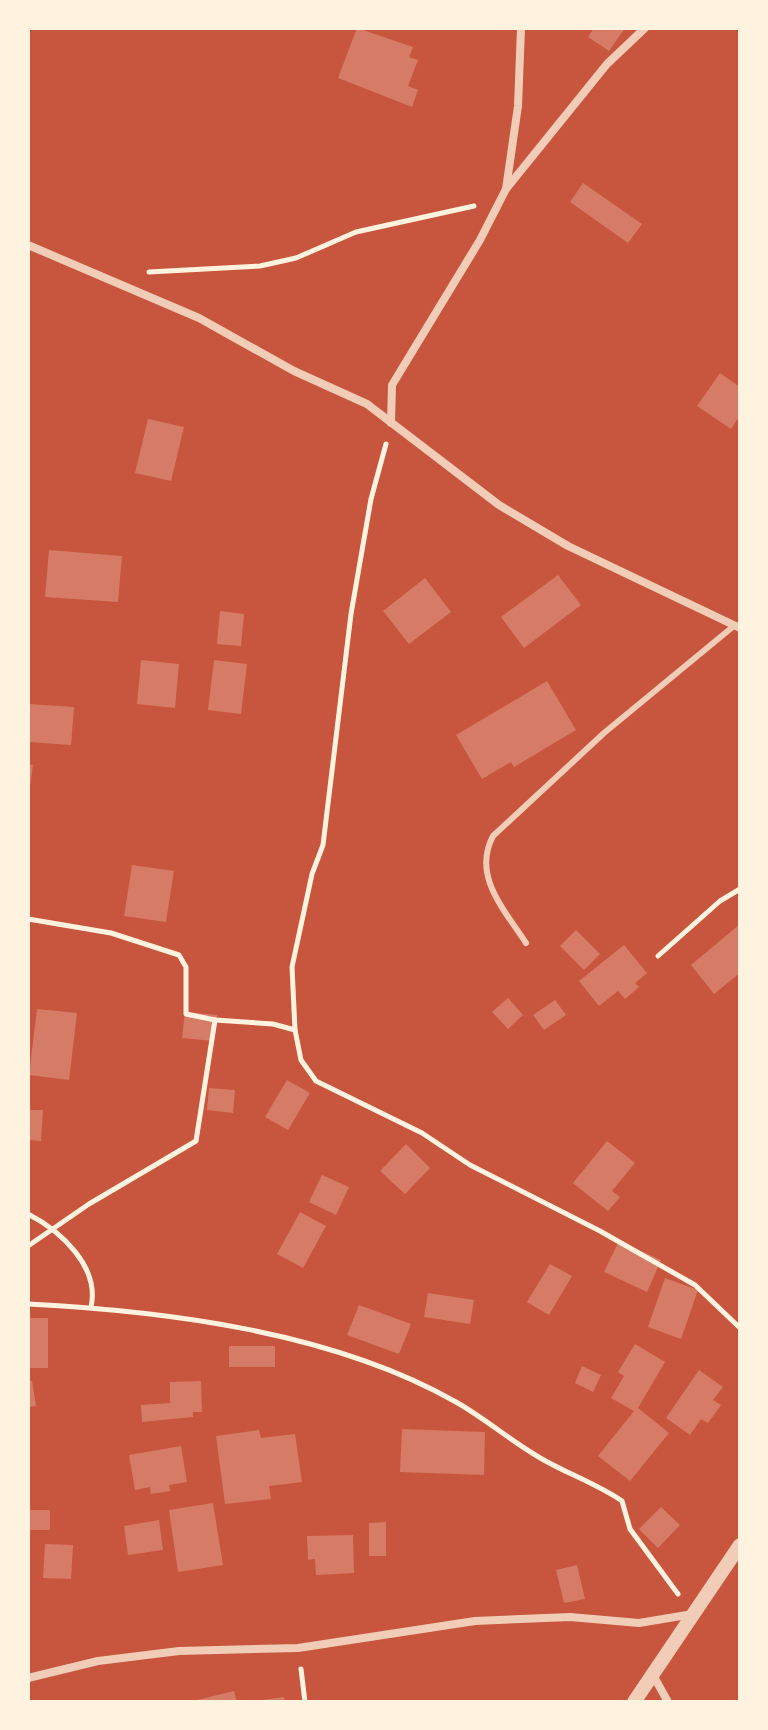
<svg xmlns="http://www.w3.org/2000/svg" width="768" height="1730" viewBox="0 0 768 1730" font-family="'Varela Round',sans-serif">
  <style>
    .building { fill: #d67c66 }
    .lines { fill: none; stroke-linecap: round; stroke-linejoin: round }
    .path { stroke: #fff3e0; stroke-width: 5 }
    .service { stroke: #f1ccb7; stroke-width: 6 }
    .minor { stroke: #f1ccb7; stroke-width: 8 }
    .tertiary { stroke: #f1ccb7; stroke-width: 14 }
  </style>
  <rect width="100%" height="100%" fill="#c8553d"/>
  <!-- building -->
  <g class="building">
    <polygon points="357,28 413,47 409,57 418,60 408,86 418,90 412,107 338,78"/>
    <polygon points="594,28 625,28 609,51 588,37"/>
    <polygon points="583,183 642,224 628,243 570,202"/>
    <polygon points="720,373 740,387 740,415 731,429 697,406"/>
    <polygon points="148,419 184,427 171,481 135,473"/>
    <polygon points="49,550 122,556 118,602 45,597"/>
    <polygon points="558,575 581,605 524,648 501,617"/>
    <polygon points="425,578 451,612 409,644 383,611"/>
    <polygon points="220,611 244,614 241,646 217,644"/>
    <polygon points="141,660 179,664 175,708 137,704"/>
    <polygon points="214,660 247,664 241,714 208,710"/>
    <polygon points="547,681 576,730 514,767 511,762 482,779 456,735"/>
    <polygon points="28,704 74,707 71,745 28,742"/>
    <polygon points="28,764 33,765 30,786 28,786"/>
    <polygon points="132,865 174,871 166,922 124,916"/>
    <polygon points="740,924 740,973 714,994 691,965"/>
    <polygon points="576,930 600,954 584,970 560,946"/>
    <polygon points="624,945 647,973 635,983 639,987 625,999 618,991 599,1006 579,981"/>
    <polygon points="508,998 523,1015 508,1029 492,1012"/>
    <polygon points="555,1000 566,1015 544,1030 533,1015"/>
    <polygon points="37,1009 77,1013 69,1080 29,1075"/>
    <polygon points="185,1012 217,1015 214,1041 182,1038"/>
    <polygon points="287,1080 310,1093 288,1130 265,1117"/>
    <polygon points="209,1088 235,1090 233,1113 207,1110"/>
    <polygon points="28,1110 43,1110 41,1141 28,1140"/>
    <polygon points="607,1141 635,1163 612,1191 620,1197 608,1211 573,1183"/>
    <polygon points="406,1144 430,1168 405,1194 380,1171"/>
    <polygon points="322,1175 349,1187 336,1215 309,1202"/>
    <polygon points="300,1212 326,1226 303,1268 277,1254"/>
    <polygon points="619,1241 661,1260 647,1292 604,1272"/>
    <polygon points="550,1264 572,1276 549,1315 527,1302"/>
    <polygon points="665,1278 698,1290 681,1339 648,1327"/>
    <polygon points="428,1293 474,1300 470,1324 424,1317"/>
    <polygon points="359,1305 411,1324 399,1354 347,1335"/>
    <rect x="28" y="1318" width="20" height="50"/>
    <polygon points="635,1344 665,1362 638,1408 669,1433 630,1481 598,1456 634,1411 611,1398 624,1376 618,1372"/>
    <rect x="229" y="1346" width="46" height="21"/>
    <polygon points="582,1366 601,1375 593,1392 575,1383"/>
    <polygon points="699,1370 723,1387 713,1400 721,1405 708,1423 701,1419 690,1435 666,1418"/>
    <polygon points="28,1381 32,1381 36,1406 28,1407"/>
    <polygon points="201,1381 202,1412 193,1412 193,1417 142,1422 141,1405 170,1403 170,1382"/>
    <polygon points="402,1429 485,1432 484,1475 400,1472"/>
    <polygon points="259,1430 261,1438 295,1434 302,1482 269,1486 271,1499 225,1504 216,1436"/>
    <polygon points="181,1446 187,1482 169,1485 170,1491 151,1494 150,1487 135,1490 129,1455"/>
    <polygon points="213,1503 223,1565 178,1572 169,1510"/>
    <polygon points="661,1507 680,1525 658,1548 639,1529"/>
    <rect x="28" y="1510" width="22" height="20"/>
    <polygon points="159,1520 163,1550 128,1555 124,1526"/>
    <polygon points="386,1522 386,1556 369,1556 369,1523"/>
    <polygon points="353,1535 354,1573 316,1575 315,1559 308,1560 307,1536"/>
    <polygon points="45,1544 73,1545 71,1579 43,1578"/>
    <polygon points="577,1565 585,1599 564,1603 556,1570"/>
    <polygon points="234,1691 237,1702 193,1702 193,1701"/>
    <polygon points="284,1697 285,1702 262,1702 262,1700"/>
  </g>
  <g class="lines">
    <!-- path -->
    <g class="path">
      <polyline points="149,272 260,266 296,258 356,232 474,206"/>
      <polyline points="28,919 111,933 179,955 186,967 186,1014 215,1020"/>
      <polyline points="658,956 720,901 740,889"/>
      <polyline points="295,1030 301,1060 316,1081 422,1133 470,1165 600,1231 695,1285 740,1328"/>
      <path d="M28,1214C61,1231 100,1267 91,1307"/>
      <polyline points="28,1246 89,1204 196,1141 215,1020 273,1024 295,1030 292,967 312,874 323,845 351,614 371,499 386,444"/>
      <path d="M28,1304C167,1311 333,1332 456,1402C486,1419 512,1442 542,1459C568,1474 597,1484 622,1501L630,1529L678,1594"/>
      <polyline points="301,1669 305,1702"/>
    </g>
    <!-- service -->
    <path class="service" d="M526,943C504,909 472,876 493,836L604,733L735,625"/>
    <!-- minor -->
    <g class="minor">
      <polyline points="506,189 607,64 645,28"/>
      <polyline points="28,245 199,318 294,371 367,404 499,505 568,546 740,628"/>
      <polyline points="391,423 392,385 480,240 506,189 518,106 521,28"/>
      <polyline points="653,1675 668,1702"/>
      <polyline points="28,1678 98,1661 179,1651 298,1648 475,1621 570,1617 639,1623 693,1614"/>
    </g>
    <!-- tertiary -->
    <polyline class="tertiary" points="634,1702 740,1545"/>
  </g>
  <!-- border -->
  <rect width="768" height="1730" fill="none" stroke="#fff3e0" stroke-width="60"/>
</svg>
